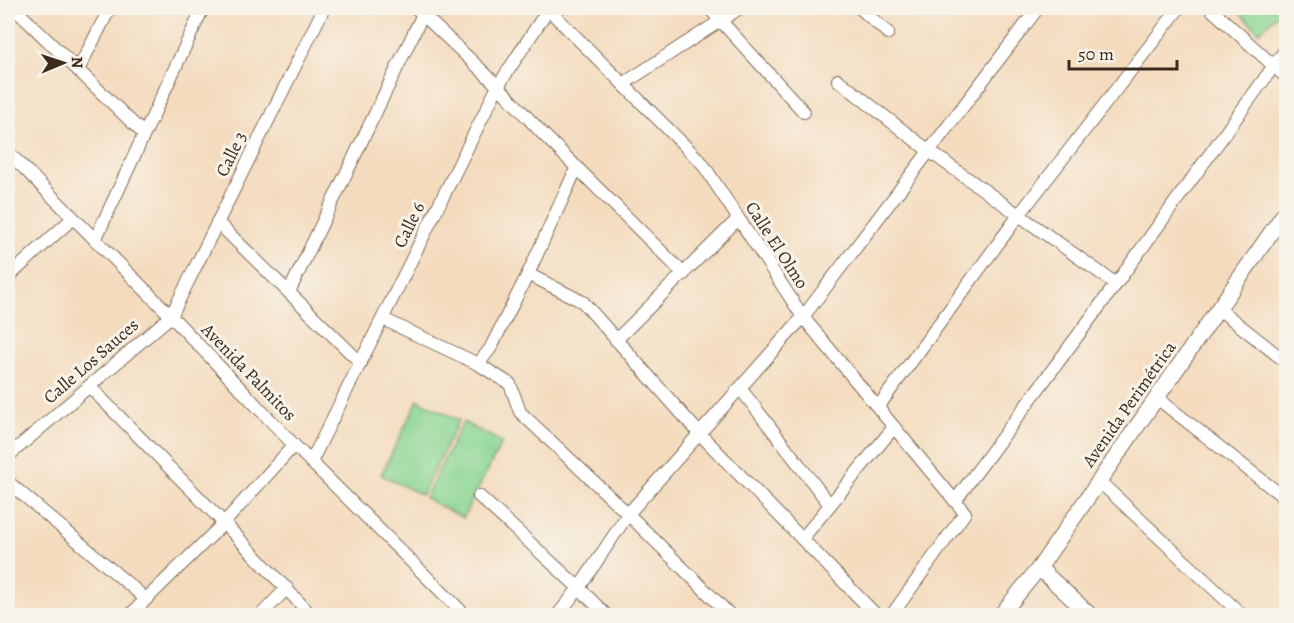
<svg xmlns="http://www.w3.org/2000/svg" width="1294" height="623" viewBox="0 0 1294 623" font-family="Alegreya,serif">
  <style>
    .green { fill: #89d592; stroke: #628058; stroke-width: 1.5 }
    .lines { fill: none; stroke-linecap: round; stroke-linejoin: round }
    .service-casing { stroke: #7c6856; stroke-width: 8 }
    .minor-casing { stroke: #7c6856; stroke-width: 14 }
    .tertiary-casing { stroke: #7c6856; stroke-width: 17 }
    .service { stroke: #fff; stroke-width: 6 }
    .minor { stroke: #fff; stroke-width: 12 }
    .tertiary { stroke: #fff; stroke-width: 15 }
    .labels { text-anchor: middle; dominant-baseline: central; stroke-width: 6; stroke-linejoin: round; paint-order: stroke }
    .street-label { font-size: 18px; fill: #3b2a1e; stroke: #f7f3e8 }
  </style>
  <rect width="100%" height="100%" fill="#f7f3e8"/>
  <filter id="ink" filterUnits="userSpaceOnUse"><feTurbulence type="fractalNoise" baseFrequency=".0167" numOctaves="2"/><feDisplacementMap in="SourceGraphic" scale="12" xChannelSelector="R" yChannelSelector="G"/><feConvolveMatrix kernelMatrix="1 2 1 2 8 2 1 2 1" color-interpolation-filters="sRGB"/></filter>
  <filter id="wash" filterUnits="userSpaceOnUse"><feTurbulence type="fractalNoise" baseFrequency=".008" numOctaves="4" result="noise"/><feDisplacementMap in="SourceGraphic" scale="24" xChannelSelector="R" yChannelSelector="G"/><feGaussianBlur stdDeviation="1.35" result="paint"/><feColorMatrix in="noise" values="0 0 0 0 0 0 0 0 0 0 0 0 0 0 0 0 0 1.4 0 .05"/><feComposite in="paint" operator="in"/></filter>
  <g filter="url(#wash)">
    <rect width="100%" height="100%" fill="#f4dbbe"/>
    <!-- green -->
    <g class="green">
      <polygon points="1235,8 1284,8 1259,32"/>
      <polygon points="418,400 459,420 422,495 381,475"/>
      <polygon points="463,422 502,442 463,518 425,498"/>
    </g>
  </g>
  <g filter="url(#ink)">
    <g class="lines">
      <defs>
        <polyline id="service" points="1048,616 1051,614 1061,616"/>
        <g id="minor">
          <polyline points="14,8 144,134"/>
          <polyline points="416,8 498,86 543,134 684,274"/>
          <polyline points="547,8 702,163 803,317 965,513 891,616"/>
          <polyline points="709,8 804,112"/>
          <polyline points="860,8 888,33"/>
          <polyline points="1210,8 1286,77"/>
          <polyline points="78,70 110,8"/>
          <polyline points="838,80 929,151 1116,284"/>
          <polyline points="623,84 740,8"/>
          <polyline points="8,152 171,316 294,445 466,616"/>
          <polyline points="217,222 361,363"/>
          <polyline points="95,240 203,8"/>
          <polyline points="528,274 583,302 699,433 877,616"/>
          <polyline points="8,277 73,218"/>
          <polyline points="289,292 423,14"/>
          <polyline points="1219,309 1286,362"/>
          <polyline points="383,319 478,364 510,384 520,412 628,514 731,616"/>
          <polyline points="616,340 738,219"/>
          <polyline points="478,364 490,349 528,274 577,167"/>
          <polyline points="89,386 224,523 312,616"/>
          <polyline points="740,388 830,505"/>
          <polyline points="1157,398 1286,499"/>
          <polyline points="878,407 1019,215 1179,8"/>
          <polyline points="8,456 171,316 324,8"/>
          <polyline points="311,462 498,86 549,8"/>
          <polyline points="1099,481 1243,616"/>
          <polyline points="8,482 146,599"/>
          <polyline points="479,496 579,588 607,616"/>
          <polyline points="955,501 1116,284 1286,49"/>
          <polyline points="802,539 894,427"/>
          <polyline points="129,616 224,523 294,445"/>
          <polyline points="260,616 287,588"/>
          <polyline points="557,616 579,588 628,514 803,317 1038,8"/>
          <polyline points="1286,616 1286,614"/>
        </g>
        <g id="tertiary">
          <polyline points="1039,568 1091,616"/>
          <polyline points="1000,616 1039,568 1286,211"/>
        </g>
      </defs>
      <!-- service casing -->
      <use href="#service" class="service-casing"/>
      <!-- minor casing -->
      <use href="#minor" class="minor-casing"/>
      <!-- tertiary casing -->
      <use href="#tertiary" class="tertiary-casing"/>
      <!-- service -->
      <use href="#service" class="service"/>
      <!-- minor -->
      <use href="#minor" class="minor"/>
      <!-- tertiary -->
      <use href="#tertiary" class="tertiary"/>
    </g>
  </g>
  <g class="labels">
    <!-- street labels -->
    <g class="street-label">
      <text transform="translate(231 154) rotate(-64)">Calle 3</text>
      <text transform="translate(409 225) rotate(-64)">Calle 6</text>
      <text transform="translate(777 245) rotate(57)">Calle El Olmo</text>
      <text transform="translate(91 361) rotate(-41)">Calle Los Sauces</text>
      <text transform="translate(249 372) rotate(46)">Avenida Palmitos</text>
      <text transform="translate(1129 404) rotate(-55)">Avenida Perimétrica</text>
    </g>
  </g>
  <!-- margin -->
  <rect width="1294" height="623" fill="none" stroke="#f7f3e8" stroke-width="30"/>
  <!-- north arrow -->
  <g transform="translate(63 63) rotate(88)" stroke="#f7f3e8" stroke-width="4.5" paint-order="stroke">
  <path d="M0-4.5L10 22L0 15L-10 22Z" fill="#3b2a1e"/>
  <text y="-9" font-size="16" font-weight="bold" text-anchor="middle" fill="#3b2a1e">N</text>
  </g>
  <!-- scale -->
  <path d="M1069 60v9h108v-9" fill="none" stroke="#3b2a1e" stroke-width="3"/>
  <text x="1078" y="60" font-size="18" fill="#3b2a1e" stroke="#f7f3e8" stroke-width="4.5" paint-order="stroke">50 m</text>
</svg>
